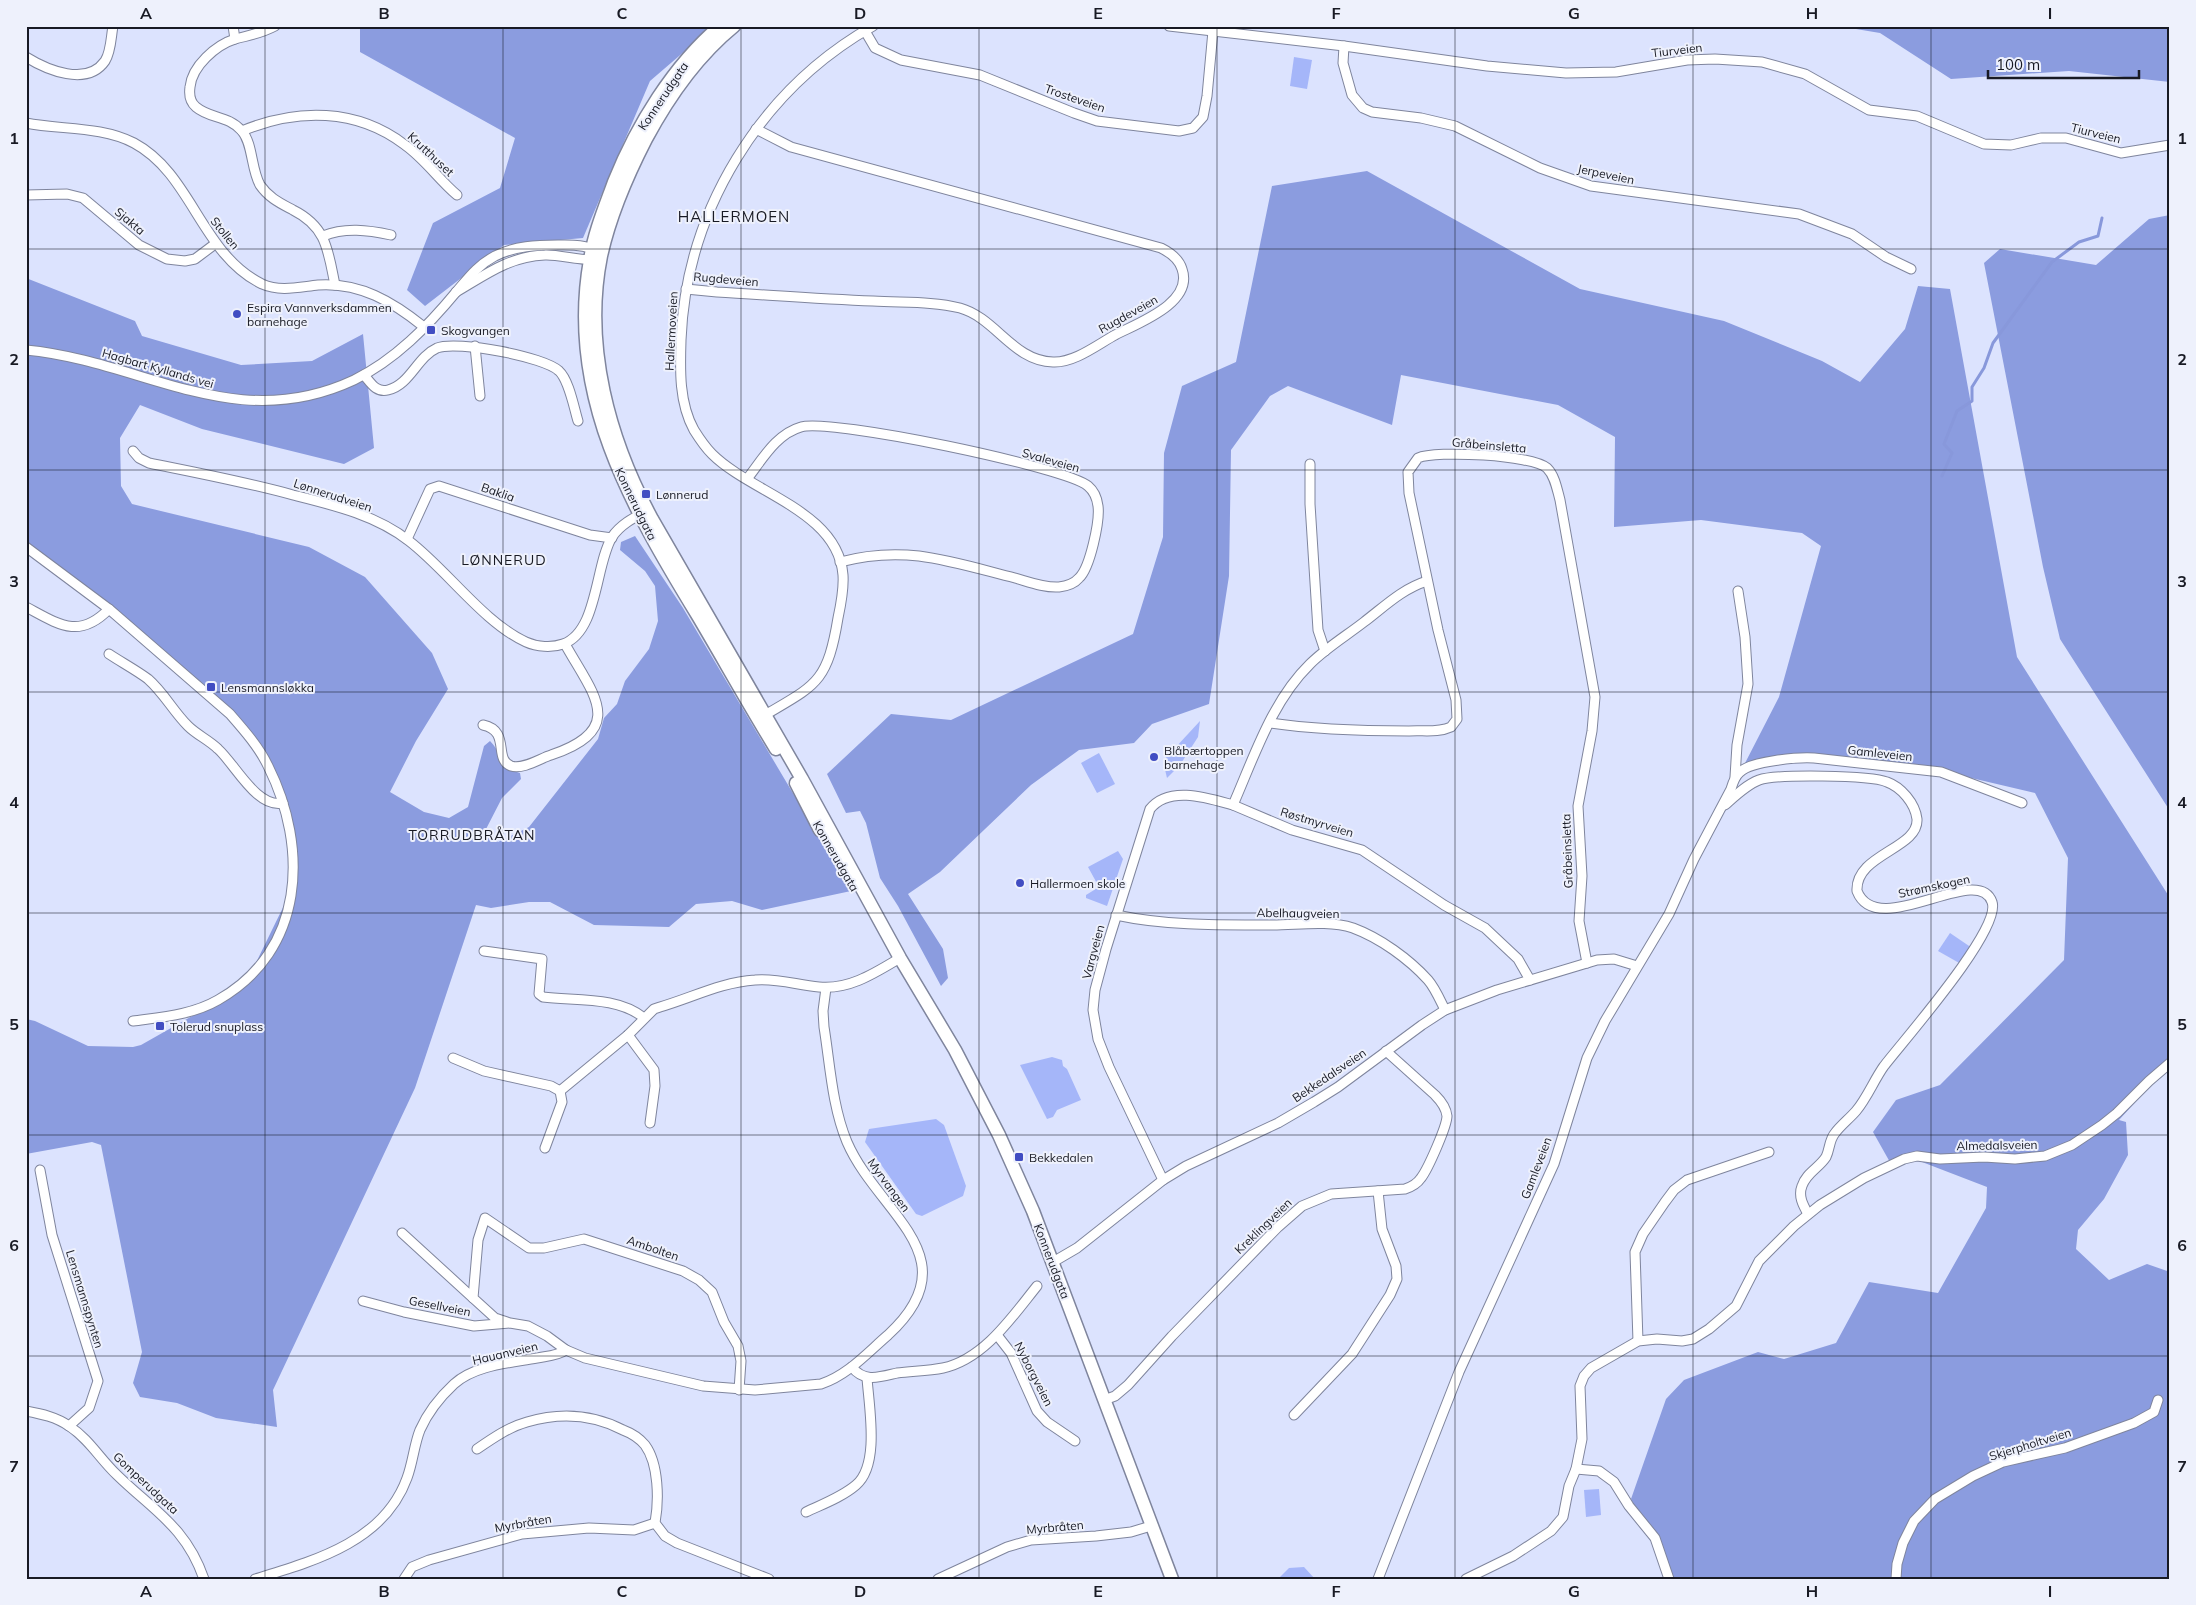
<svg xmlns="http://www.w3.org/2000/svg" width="2196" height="1605" viewBox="0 0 2196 1605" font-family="Mulish,sans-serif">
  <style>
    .green { fill: #a5b6f9 }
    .forest { fill: #8b9cdf }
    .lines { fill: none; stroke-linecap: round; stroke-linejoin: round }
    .stream { stroke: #8898db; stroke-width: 3 }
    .minor-casing { stroke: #7f859d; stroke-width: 11 }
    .secondary-casing { stroke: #7f859d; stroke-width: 15 }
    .minor { stroke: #fff; stroke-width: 9 }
    .secondary { stroke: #fff; stroke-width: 12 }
    .grid { fill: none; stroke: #181a24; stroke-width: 1; stroke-opacity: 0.55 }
    .poi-dot { fill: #414dc2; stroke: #eef1fc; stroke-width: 2 }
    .labels { text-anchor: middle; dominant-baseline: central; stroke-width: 4; stroke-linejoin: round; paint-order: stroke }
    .street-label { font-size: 12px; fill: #181a24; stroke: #eef1fc }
    .poi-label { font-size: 12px; fill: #181a24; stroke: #eef1fc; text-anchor: start }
    .neighbourhood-label { font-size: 14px; letter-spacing: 1px; fill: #181a24; stroke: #eef1fc }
    .quarter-label { font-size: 15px; letter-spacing: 1px; fill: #181a24; stroke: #eef1fc }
    .neatline { fill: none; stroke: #181a24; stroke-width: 2 }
    .grid-label { font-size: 16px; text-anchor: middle; font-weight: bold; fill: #181a24 }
  </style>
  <rect width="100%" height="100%" fill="#dce3fe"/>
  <!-- green -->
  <g class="green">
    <polygon points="1294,57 1312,60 1307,89 1290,86"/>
    <polygon points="1200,721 1198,737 1180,765 1167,778 1163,761"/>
    <polygon points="1099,753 1115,784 1097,793 1081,763"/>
    <polygon points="1118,851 1123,859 1107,906 1086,898 1086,895 1099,887 1088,867"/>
    <polygon points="1950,933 1972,948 1961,964 1938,951"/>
    <polygon points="1052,1057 1062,1060 1063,1066 1067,1069 1081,1100 1057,1110 1053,1117 1047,1119 1020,1065"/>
    <polygon points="936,1119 944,1125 966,1186 963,1196 922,1216 916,1214 865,1142 869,1129"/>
    <polygon points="1599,1489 1601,1515 1586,1517 1584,1490"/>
    <polygon points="1304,1567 1315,1579 1278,1579 1289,1568"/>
  </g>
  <!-- forest -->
  <g class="forest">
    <polygon points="360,26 714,26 650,81 583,238 504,245 425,306 407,290 433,223 500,188 515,138 360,52"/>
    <polygon points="1838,26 2170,26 2170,82 2069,71 1951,79 1880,33"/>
    <polygon points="1367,171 1580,289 1724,321 1822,361 1860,382 1905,329 1918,286 1950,289 2017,657 2170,898 2170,1064 2119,1120 2126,1122 2128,1155 2104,1199 2078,1230 2076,1249 2109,1280 2147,1264 2170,1272 2170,1579 1670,1579 1631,1499 1666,1399 1684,1380 1758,1352 1784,1359 1836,1343 1869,1282 1938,1293 1986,1208 1987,1187 1909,1157 1891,1164 1873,1132 1896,1100 1940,1085 2064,960 2068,858 2035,793 1933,769 1818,755 1742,769 1779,697 1821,546 1802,533 1701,520 1614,527 1615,437 1558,405 1401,375 1392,425 1288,386 1270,396 1231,450 1229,576 1209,704 1152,724 1134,743 1079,750 1031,785 940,872 908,894 943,949 948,978 941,986 898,906 880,878 866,823 860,811 846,813 827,774 891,714 951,720 1133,634 1163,537 1164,453 1182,386 1236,362 1272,186"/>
    <polygon points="2170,215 2170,811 2060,639 2043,567 1984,263 2000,249 2096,265 2149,219"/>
    <path d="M26,278L135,321L142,336L241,365L312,361L363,334L374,448L344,464L202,429L140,405L120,438L121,486L132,504L309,547L365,577L432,653L448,689L416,741L390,792L424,812L449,818L468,807L484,746L490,741C504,755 498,767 520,773L521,779L502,798L485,831L498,842L529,827L598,739L604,718L617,704L625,681L649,649L658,621L655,586L645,571L620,550L621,542L635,536L683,608L851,891L762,910L732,901L696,904L669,927L594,925L550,902H529L491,908L476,905L415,1088L273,1390L277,1427L216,1418L177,1403L140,1397L133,1383L142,1352L101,1145L92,1142L26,1154V1019L35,1021L88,1046L133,1047L141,1045L224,998L250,975L293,887V845L277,788L259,751L234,718L26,547Z"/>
  </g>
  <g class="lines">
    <!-- stream -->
    <polyline class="stream" points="1942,476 1952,453 1944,444 1957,411 1972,401 1972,387 1984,368 1993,343 2052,262 2079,242 2098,236 2102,218"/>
    <defs>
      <g id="minor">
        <polyline points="233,26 235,39"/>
        <path d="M275,26C260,34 250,35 235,39C216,45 192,66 190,87C189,94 190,102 196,107C210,119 228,115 242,131C253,144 251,169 260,185C269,198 280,203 293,210C327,227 328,251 335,285"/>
        <polyline points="1169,26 1344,46 1487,66 1566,73 1616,72 1687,60 1715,59 1762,62 1805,74 1869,110 1917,116 1984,144 2011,145 2041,138 2066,138 2121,153 2170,145"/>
        <polyline points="865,31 875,48 901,60 980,75 1074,113 1097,121 1179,131 1193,128 1203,117 1207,96 1213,31"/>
        <polyline points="1344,46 1343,63 1352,95 1363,108 1372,112 1421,118 1455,126 1540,168 1591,186 1799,214 1852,234 1886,257 1911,269"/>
        <path d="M26,57C47,70 87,87 105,61C111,52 111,37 113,26"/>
        <path d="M26,123C61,130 101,126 134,143C192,174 201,254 262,284C280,292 299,287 318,285C360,282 393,302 424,327"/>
        <path d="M242,131C297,108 357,108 405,145C425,159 439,180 457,195"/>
        <polyline points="26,195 67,194 83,198 139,245 167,259 185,261 195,259 215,244"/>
        <path d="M323,236C345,227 368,230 391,235"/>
        <path d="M686,289L717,292C769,295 821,299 873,301C901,303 932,301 960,308C996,318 1013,361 1053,362C1074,363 1097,345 1115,335C1138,323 1194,303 1182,269C1179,259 1171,253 1161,248L791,147L756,129"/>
        <path d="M456,292C485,275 510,256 545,255C557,254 587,262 594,259"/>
        <polyline points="475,346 480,396"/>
        <path d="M26,350C143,361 234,436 354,380C395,360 428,326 457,291C469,277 478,265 495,256C515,246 537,245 558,245C569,245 587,244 595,251"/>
        <path d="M364,375C371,383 376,393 388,390C410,385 417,357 437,348C457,340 545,357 559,371C569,380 574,408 578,421"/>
        <path d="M133,451L139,458L149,463C198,473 246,482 293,495C333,505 376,515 409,541C446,569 484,623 526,642C537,647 552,648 563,644C598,632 595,565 612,537C620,525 633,518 645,512"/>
        <polyline points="1310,464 1310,504 1318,630 1325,651"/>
        <path d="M747,479C762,460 776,434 801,427C830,418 1066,467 1088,486C1094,491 1097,498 1098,506C1100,521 1090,568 1079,578C1074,584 1067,586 1059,587C1044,588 1029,582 1015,578C983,570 951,560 919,556C892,553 866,555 840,562"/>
        <polyline points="407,539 430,489 439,486 590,535 612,538"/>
        <path d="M26,547L109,609L230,714C244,730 259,747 268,766C309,848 305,951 218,1000C192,1015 162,1017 133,1021"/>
        <path d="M1427,581C1402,589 1385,606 1364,622C1346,636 1326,648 1310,664C1272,701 1254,757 1233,805L1292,830L1362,850L1444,905L1485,928L1518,959L1530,980"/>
        <path d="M26,607C58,624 79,640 109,609"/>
        <path d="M109,654C121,662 136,670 148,679C164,693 173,711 188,726C197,735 209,740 218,749C235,764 257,809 283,803"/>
        <path d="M760,718C815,685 827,685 838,618C841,604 844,589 843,575C838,511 751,493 712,454C705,447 699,438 694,430C679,403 680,370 681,340C686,211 760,90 873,26"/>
        <path d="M1270,723C1316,730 1363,731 1409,731C1423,730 1438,733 1451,727L1457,719L1456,700L1438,630L1409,493L1408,472L1418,458C1436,450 1532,455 1547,468C1555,476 1557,489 1560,500L1595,697L1592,731L1578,806L1582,876L1579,921L1587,963"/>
        <path d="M483,725C511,731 493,759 511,766C523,770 541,758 551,755C629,729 592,693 565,644"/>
        <polyline points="1735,777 1737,745 1748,684 1745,637 1738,591"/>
        <path d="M1725,805C1735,796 1746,785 1759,780C1776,774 1870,775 1887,782C1901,787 1915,803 1917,819C1919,849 1855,854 1857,891C1877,942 1978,861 1992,902C2002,929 1904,1040 1884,1066C1874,1080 1867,1098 1856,1111C1849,1119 1841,1125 1835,1133C1829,1140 1830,1149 1826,1157C1819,1168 1806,1173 1802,1186C1798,1196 1803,1205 1808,1214"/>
        <path d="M1116,915C1167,926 1221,925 1273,925C1298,925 1328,920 1353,928C1380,938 1409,959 1428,980C1435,988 1440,1000 1445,1010"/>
        <path d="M484,951L542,959L539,994L543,997C575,1001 618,996 644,1018"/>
        <polyline points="628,1035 654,1070 655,1086 650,1123"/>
        <polyline points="453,1058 484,1071 551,1086 560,1091 562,1102 545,1148"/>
        <path d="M560,1091L628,1035L654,1009L660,1007C691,998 722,982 755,980C777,978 797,985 819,987C849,990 875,973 900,958"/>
        <polyline points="40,1170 52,1235 98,1381 89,1408 69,1426"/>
        <path d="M1163,1180L1109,1067L1098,1039L1093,1010L1095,990L1106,949L1150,809C1169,785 1208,798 1233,805"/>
        <polyline points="402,1233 473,1298"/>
        <polyline points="1053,1262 1077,1248 1163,1180 1186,1166 1278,1123 1314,1102 1338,1087 1422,1025 1445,1010 1497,990 1597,960 1614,959 1637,966"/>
        <path d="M363,1301L404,1312L474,1326L510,1323L528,1326L547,1336L566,1350L585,1358L703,1386L755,1390L821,1384C848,1375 867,1353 888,1335C973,1257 878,1214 847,1142C832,1106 830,1064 824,1027L823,1011L826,988"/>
        <polyline points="507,1322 495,1318 473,1298 478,1240 485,1218 529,1248 544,1248 584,1239 683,1271 699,1280 712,1292 724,1322 738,1346 741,1361 739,1390"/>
        <polyline points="997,1335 1011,1353 1037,1411 1047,1422 1075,1441"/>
        <polyline points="1638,1341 1635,1252 1643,1234 1665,1202 1674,1190 1687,1180 1769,1152"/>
        <path d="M852,1367C864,1383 880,1377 897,1373C912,1371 928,1371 943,1368C984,1359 1012,1317 1037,1286"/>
        <path d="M1104,1400L1115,1396L1128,1385L1172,1336L1278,1227L1302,1206L1331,1194L1405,1189C1411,1187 1417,1184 1421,1178C1428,1169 1447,1126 1447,1116C1446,1107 1441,1101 1435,1095L1386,1051"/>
        <path d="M26,1411C42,1414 56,1417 69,1426C89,1439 100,1459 117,1475C154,1511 186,1527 204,1579"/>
        <polyline points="1294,1415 1352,1354 1390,1295 1397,1279 1396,1266 1382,1229 1378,1191"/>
        <path d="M477,1449C493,1438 509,1427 527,1422C561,1412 592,1414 623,1430C631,1433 640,1439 645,1445C659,1464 659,1501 655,1523L665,1536L677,1543L769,1579"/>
        <polyline points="1576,1469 1599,1471 1614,1482 1629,1506 1655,1538 1669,1579"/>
        <path d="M806,1512C823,1504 842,1497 856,1485C880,1465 869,1407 867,1378"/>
        <path d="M255,1579C314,1561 384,1542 407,1478C413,1462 414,1445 420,1430C428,1412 440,1397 454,1384C475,1365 510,1363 537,1358C547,1356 557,1356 566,1350"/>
        <polyline points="404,1579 412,1567 429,1560 522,1534 589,1528 634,1530 655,1523"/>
        <polyline points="938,1579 1007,1547 1031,1540 1096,1536 1131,1532 1151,1526"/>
        <path d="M1378,1579L1459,1372L1554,1164L1587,1058L1605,1021L1669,914L1694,859L1731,789C1733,782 1735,776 1740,772C1751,761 1799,757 1814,758L1941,772L2022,803"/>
        <polyline points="1466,1579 1513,1556 1551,1531 1563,1517 1569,1486 1576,1469 1582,1439 1580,1386 1584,1376 1591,1368 1638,1341 1657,1339 1682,1341 1693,1339 1709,1329 1736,1306 1759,1261 1794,1226 1820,1205 1864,1178 1904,1159 1917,1156 1940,1159 1984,1157 2015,1159 2045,1156 2072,1145 2102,1125 2117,1113 2149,1081 2170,1063"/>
        <polyline points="1896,1579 1897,1564 1903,1543 1914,1521 1935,1499 1973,1476 2003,1462 2065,1448 2134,1423 2154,1412 2158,1400"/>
      </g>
      <g id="secondary">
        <path d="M720,26C673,66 637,125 614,182C605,207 594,233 590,260C566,394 631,506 698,616C724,660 749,705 776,749"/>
        <path d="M734,26C696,57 669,96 646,139C627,176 610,215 601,256C583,346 609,440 652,519L802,779L900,958L955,1050L999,1135L1033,1211L1172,1579"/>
        <polyline points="796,783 820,830"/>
      </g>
    </defs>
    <!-- minor casing -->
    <use href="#minor" class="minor-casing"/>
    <!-- secondary casing -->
    <use href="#secondary" class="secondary-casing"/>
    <!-- minor -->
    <use href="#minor" class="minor"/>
    <!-- secondary -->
    <use href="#secondary" class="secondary"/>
  </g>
  <!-- grid -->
  <path class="grid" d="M265,26V1579M503,26V1579M741,26V1579M979,26V1579M1217,26V1579M1455,26V1579M1693,26V1579M1931,26V1579M26,249H2170M26,470H2170M26,692H2170M26,913H2170M26,1135H2170M26,1356H2170"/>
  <!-- markers -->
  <g class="poi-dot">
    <circle cx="237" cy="314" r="5"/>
    <rect x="426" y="325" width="10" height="10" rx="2.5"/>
    <rect x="641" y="489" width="10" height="10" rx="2.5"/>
    <rect x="206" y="682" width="10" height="10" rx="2.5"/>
    <circle cx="1154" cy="757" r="5"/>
    <circle cx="1020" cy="883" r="5"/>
    <rect x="155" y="1021" width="10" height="10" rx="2.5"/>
    <rect x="1014" y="1152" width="10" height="10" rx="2.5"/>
  </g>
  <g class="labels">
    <!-- street labels -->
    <g class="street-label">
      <text transform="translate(1677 50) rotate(-7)">Tiurveien</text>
      <text transform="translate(663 96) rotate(-56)">Konnerudgata</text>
      <text transform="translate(1075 98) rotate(19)">Trosteveien</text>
      <text transform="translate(2096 133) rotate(14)">Tiurveien</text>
      <text transform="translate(431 154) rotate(43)">Krutthuset</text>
      <text transform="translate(1606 174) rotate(12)">Jerpeveien</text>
      <text transform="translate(130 221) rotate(40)">Sjakta</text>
      <text transform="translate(225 233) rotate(51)">Stollen</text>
      <text transform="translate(726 279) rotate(5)">Rugdeveien</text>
      <text transform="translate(1128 314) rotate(-29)">Rugdeveien</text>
      <text transform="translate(671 331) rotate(-87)">Hallermoveien</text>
      <text transform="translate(158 368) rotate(16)">Hagbart Kyllands vei</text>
      <text transform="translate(1489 445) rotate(5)">Gråbeinsletta</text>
      <text transform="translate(1051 460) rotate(16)">Svaleveien</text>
      <text transform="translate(498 492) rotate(19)">Baklia</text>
      <text transform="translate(333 495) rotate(18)">Lønnerudveien</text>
      <text transform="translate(636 504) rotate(64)">Konnerudgata</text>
      <text transform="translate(1880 753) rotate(6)">Gamleveien</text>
      <text transform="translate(1317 822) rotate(17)">Røstmyrveien</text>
      <text transform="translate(1567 851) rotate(-92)">Gråbeinsletta</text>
      <text transform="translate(836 856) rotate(60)">Konnerudgata</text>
      <text transform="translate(1934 886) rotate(-12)">Strømskogen</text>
      <text transform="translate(1298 913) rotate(1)">Abelhaugveien</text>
      <text transform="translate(1093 952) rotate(-75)">Vargveien</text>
      <text transform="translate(1329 1075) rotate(-34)">Bekkedalsveien</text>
      <text transform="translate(1997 1145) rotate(-1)">Almedalsveien</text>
      <text transform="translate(1536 1168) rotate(-69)">Gamleveien</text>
      <text transform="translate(889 1185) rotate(54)">Myrvangen</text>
      <text transform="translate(1263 1226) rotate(-44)">Kreklingveien</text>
      <text transform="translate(653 1248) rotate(19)">Ambolten</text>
      <text transform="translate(1052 1261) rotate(69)">Konnerudgata</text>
      <text transform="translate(85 1299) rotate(73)">Lensmannspynten</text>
      <text transform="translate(440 1306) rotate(11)">Gesellveien</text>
      <text transform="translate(505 1353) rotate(-13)">Hauanveien</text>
      <text transform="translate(1034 1374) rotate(63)">Nyborgveien</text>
      <text transform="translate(2030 1444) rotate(-17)">Skjerpholtveien</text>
      <text transform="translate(146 1483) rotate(43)">Gomperudgata</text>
      <text transform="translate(523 1523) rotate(-10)">Myrbråten</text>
      <text transform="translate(1055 1527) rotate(-5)">Myrbråten</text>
    </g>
    <!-- poi labels -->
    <g class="poi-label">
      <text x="247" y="307">Espira Vannverksdammen<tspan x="247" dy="14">barnehage</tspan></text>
      <text x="441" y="330">Skogvangen</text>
      <text x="656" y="494">Lønnerud</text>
      <text x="221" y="687">Lensmannsløkka</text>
      <text x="1164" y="750">Blåbærtoppen<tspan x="1164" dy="14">barnehage</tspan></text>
      <text x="1030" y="883">Hallermoen skole</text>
      <text x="170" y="1026">Tolerud snuplass</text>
      <text x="1029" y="1157">Bekkedalen</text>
    </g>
    <!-- neighbourhood labels -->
    <g class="neighbourhood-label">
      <text x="504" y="560">LØNNERUD</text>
      <text x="472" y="835">TORRUDBRÅTAN</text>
    </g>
    <!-- quarter labels -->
    <g class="quarter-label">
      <text x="734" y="216">HALLERMOEN</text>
    </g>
  </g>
  <!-- border -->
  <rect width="2196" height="1605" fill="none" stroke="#eef1fc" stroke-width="55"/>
  <!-- scale -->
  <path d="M1988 70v8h151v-8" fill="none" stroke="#181a24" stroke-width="2.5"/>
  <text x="1996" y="70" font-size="15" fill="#181a24" stroke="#eef1fc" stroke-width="4" paint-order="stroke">100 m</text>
  <rect x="28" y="28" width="2140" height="1550" class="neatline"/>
  <g class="grid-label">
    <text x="146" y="19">A</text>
    <text x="384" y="19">B</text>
    <text x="622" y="19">C</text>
    <text x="860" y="19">D</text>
    <text x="1098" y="19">E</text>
    <text x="1336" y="19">F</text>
    <text x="1574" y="19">G</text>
    <text x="1812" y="19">H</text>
    <text x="2050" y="19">I</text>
    <text x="14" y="144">1</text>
    <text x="2182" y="144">1</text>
    <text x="14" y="365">2</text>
    <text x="2182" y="365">2</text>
    <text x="14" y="587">3</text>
    <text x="2182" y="587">3</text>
    <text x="14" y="808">4</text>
    <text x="2182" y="808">4</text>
    <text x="14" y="1030">5</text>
    <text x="2182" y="1030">5</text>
    <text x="14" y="1251">6</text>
    <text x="2182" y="1251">6</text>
    <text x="14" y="1472">7</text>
    <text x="2182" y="1472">7</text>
    <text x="146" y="1597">A</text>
    <text x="384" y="1597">B</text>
    <text x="622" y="1597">C</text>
    <text x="860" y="1597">D</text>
    <text x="1098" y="1597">E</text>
    <text x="1336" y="1597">F</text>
    <text x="1574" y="1597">G</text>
    <text x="1812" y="1597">H</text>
    <text x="2050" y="1597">I</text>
  </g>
</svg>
